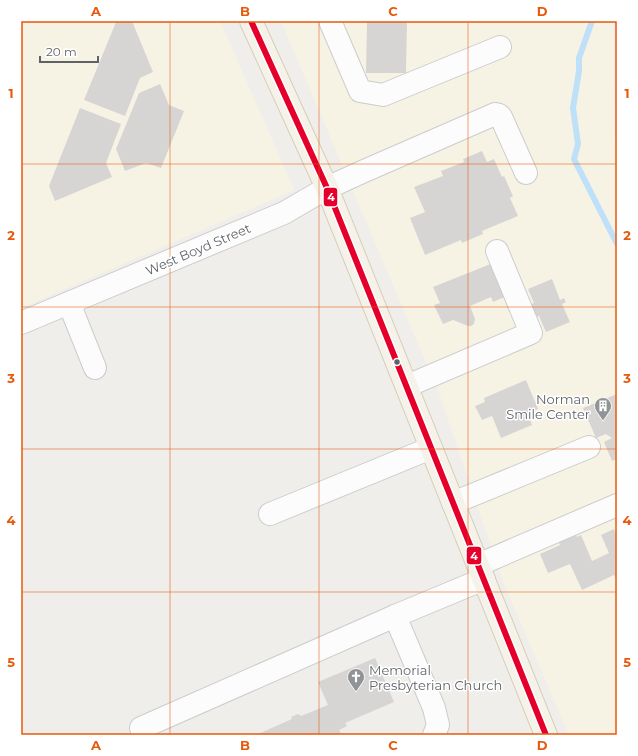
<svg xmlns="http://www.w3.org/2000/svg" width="638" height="756" viewBox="0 0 638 756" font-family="Montserrat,sans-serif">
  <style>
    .commercial { fill: #f7f3e4 }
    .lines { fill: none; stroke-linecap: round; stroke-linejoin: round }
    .stream { stroke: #bfe0f9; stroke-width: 6 }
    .building { fill: #d6d5d3 }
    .minor-casing { stroke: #cbcccc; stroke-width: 24 }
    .major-casing { stroke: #d7ceb8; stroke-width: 24 }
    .minor { stroke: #fdfcfc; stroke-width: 22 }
    .major { stroke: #f4f2e9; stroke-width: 22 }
    .bus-1-casing { stroke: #fff; stroke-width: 9 }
    .bus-1 { stroke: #e4002b; stroke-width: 6 }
    .grid { fill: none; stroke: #e8590c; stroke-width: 1; stroke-opacity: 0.55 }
    .bus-dot { fill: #5f6368; stroke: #fff; stroke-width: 1.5 }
    .labels { text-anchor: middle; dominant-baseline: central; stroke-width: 3; stroke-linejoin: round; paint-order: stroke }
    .street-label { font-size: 13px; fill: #5f6368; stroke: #fff }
    .poi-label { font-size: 13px; fill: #5f6368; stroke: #fff; text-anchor: end }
    .line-badge { stroke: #fff; stroke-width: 1.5 }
    .badge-label { font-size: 11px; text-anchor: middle; font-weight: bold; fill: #fff }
    .neatline { fill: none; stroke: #e8590c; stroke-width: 1.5 }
    .grid-label { font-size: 13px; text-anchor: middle; font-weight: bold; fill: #e8590c }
  </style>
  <rect width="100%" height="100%" fill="#efeeea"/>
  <!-- commercial -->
  <g class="commercial">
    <polygon points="21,21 220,21 294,190 21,308"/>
    <polygon points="281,21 613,21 614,135 617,143 617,735 569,735 504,584 439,393"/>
  </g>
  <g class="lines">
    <!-- stream -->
    <polyline class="stream" points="592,21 579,58 579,71 573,108 578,144 574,159 617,244"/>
  </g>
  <!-- building -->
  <g class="building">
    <polygon points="117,21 132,21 153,72 140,78 125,116 84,100 116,22"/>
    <polygon points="367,21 407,21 406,73 366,73"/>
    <polygon points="160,84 169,105 184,111 161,168 146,163 125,171 116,149 139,93"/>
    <polygon points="80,108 121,124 106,163 112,177 55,201 49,186"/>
    <polygon points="482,151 487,162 494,159 502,177 504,176 513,196 510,198 518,216 482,231 483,234 462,243 461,240 425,255 410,218 425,212 414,187 443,176 441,171 464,162 463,159"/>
    <polygon points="493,263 507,296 493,302 491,297 470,306 475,319 474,324 471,326 468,326 453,320 443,324 434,305 440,303 433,287"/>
    <polygon points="552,279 560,300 564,298 566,302 562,304 570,322 546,332 539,316 534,318 528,305 534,303 528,289"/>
    <polygon points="526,380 538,409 528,414 532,425 501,438 492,416 482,420 475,406 485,402 484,398"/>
    <polygon points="617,394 617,459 612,461 604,442 612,438 606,434 596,438 583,408"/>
    <polygon points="570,522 577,537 581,535 592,561 609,553 601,535 614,529 617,537 617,581 614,575 582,590 570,564 548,573 540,554 560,545 553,530"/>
    <polygon points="375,658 394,702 345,723 347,726 339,730 342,735 256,735 292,719 291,717 298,714 301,716 328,705 318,682"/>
  </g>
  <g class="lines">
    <defs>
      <g id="minor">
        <polyline points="330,21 360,91 383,95 500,47"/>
        <polyline points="69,303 95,368"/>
        <polyline points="21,323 284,213 327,188 362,172 495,114 499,115 501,117 526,173"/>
        <polyline points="407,386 531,333 497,251"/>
        <polyline points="453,503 589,447"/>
        <polyline points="270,514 431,448"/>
        <polyline points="478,565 617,505"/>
        <polyline points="395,616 484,579"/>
        <polyline points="145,735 141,728 395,616 434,708 438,725 434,735"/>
      </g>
      <polyline id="major" points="251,21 327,188 546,735"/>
    </defs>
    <!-- minor casing -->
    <use href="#minor" class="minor-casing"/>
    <!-- major casing -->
    <use href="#major" class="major-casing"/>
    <!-- minor -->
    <use href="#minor" class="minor"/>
    <!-- major -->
    <use href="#major" class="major"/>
    <defs>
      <polyline id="bus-1" points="251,21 327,188 546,735"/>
    </defs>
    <!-- bus-1 casing -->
    <use href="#bus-1" class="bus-1-casing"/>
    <!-- bus-1 -->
    <use href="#bus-1" class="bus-1"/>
  </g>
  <!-- grid -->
  <path class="grid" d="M170,21V735M319,21V735M468,21V735M21,164H617M21,307H617M21,449H617M21,592H617"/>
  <!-- icons -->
  <defs>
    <symbol id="building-pin" viewBox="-11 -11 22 30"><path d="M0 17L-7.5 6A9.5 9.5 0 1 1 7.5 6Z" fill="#919496" stroke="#fff"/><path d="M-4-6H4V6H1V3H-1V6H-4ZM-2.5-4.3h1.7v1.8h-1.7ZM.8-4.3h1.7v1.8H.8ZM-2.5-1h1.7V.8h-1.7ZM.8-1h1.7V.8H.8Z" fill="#fff"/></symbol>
    <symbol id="church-pin" viewBox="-11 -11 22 30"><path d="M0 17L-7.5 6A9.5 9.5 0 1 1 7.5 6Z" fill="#919496" stroke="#fff"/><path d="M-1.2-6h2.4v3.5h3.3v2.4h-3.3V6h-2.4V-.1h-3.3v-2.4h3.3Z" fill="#fff"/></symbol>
  </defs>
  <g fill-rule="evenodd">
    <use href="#building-pin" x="593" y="396" width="20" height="27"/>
    <use href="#church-pin" x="346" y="667" width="20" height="27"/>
  </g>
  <!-- markers -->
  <circle class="bus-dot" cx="397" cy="362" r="3.5"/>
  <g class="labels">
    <!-- street labels -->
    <g class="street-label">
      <text transform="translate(198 249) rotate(-23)">West Boyd Street</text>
    </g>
    <!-- poi labels -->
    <g class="poi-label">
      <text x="590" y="399">Norman<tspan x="590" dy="15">Smile Center</tspan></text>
      <text x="369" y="670" text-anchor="start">Memorial<tspan x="369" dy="15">Presbyterian Church</tspan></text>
    </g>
  </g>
  <g class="line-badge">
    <rect x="323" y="187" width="15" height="20" rx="4" fill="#e4002b"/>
    <rect x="466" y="546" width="16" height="19" rx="4" fill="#e4002b"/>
  </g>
  <g class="badge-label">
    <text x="331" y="201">4</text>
    <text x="474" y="560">4</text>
  </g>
  <!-- border -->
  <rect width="638" height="756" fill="none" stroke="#ffffff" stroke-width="44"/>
  <!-- scale -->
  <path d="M40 56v6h58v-6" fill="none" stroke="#5f6368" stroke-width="2"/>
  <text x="46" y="56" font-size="12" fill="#5f6368" stroke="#ffffff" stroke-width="3" paint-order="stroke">20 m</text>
  <rect x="22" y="22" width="594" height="712" class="neatline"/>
  <g class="grid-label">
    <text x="96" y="16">A</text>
    <text x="245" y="16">B</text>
    <text x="393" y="16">C</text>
    <text x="542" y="16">D</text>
    <text x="11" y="98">1</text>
    <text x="627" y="98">1</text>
    <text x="11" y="240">2</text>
    <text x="627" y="240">2</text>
    <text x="11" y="383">3</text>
    <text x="627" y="383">3</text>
    <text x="11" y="525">4</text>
    <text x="627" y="525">4</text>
    <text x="11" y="667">5</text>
    <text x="627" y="667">5</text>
    <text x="96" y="750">A</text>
    <text x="245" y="750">B</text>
    <text x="393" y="750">C</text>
    <text x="542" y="750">D</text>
  </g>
</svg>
